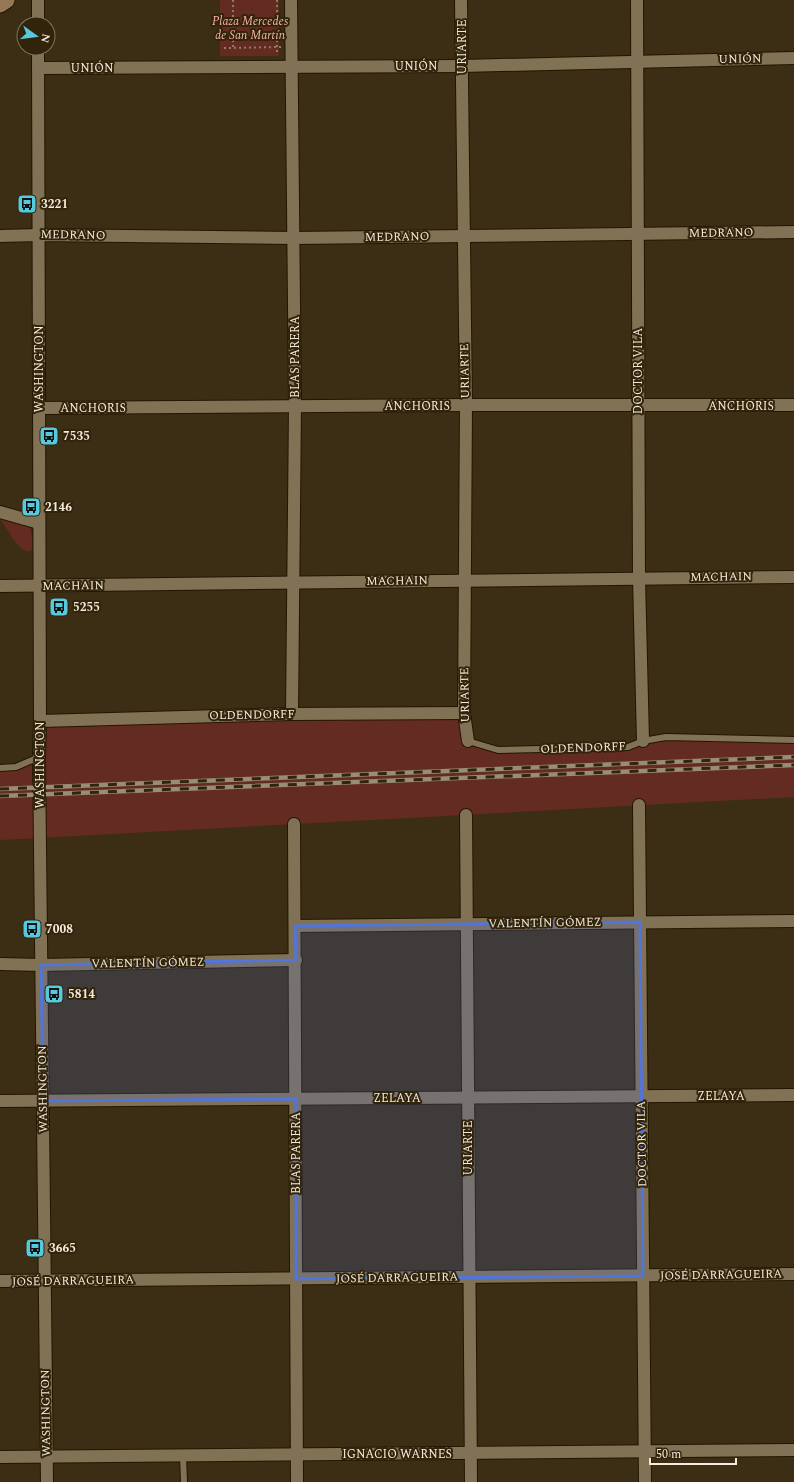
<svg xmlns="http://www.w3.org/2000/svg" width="794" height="1482" viewBox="0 0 794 1482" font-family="Spectral,serif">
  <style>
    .green { fill: #642b22 }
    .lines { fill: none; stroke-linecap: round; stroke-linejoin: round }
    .service-casing { stroke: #231600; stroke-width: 8 }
    .minor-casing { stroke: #231600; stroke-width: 14 }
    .secondary-casing { stroke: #231600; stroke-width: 19 }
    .path { stroke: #8a7e69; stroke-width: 2; stroke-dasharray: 2 3; stroke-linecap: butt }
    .service { stroke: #817256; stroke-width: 6 }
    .minor { stroke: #817256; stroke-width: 12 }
    .secondary { stroke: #977855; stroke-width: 17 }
    .rail-casing { stroke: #988d78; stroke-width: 4.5 }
    .rail { stroke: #31240a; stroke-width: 3; stroke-dasharray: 9; stroke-linecap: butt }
    .marked { fill: #5275d9; fill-opacity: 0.2; stroke: #5275d9; stroke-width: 3; stroke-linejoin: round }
    .labels { text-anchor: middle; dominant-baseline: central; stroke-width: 4; stroke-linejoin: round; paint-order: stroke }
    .park-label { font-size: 12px; font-style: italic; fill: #f6b4a8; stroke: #31240a }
    .street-label { font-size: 12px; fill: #f3eadb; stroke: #31240a }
    .poi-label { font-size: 12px; font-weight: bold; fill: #f3eadb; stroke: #31240a; text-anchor: start }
  </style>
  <rect width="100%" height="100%" fill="#3c2e14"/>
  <!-- green -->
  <g class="green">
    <rect x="220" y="0" width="59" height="56"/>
    <path d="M1,518L30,526L33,545L31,551C19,554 7,528 1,520Z"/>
    <polygon points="464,713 468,741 498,750 628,747 666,737 794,740 794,797 0,840 0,768 16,767 39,757 40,721"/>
  </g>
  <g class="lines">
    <defs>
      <g id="service">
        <polyline points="468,741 498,750 628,747 643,741 666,737 794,740"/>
        <polyline points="0,768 16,767 39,757"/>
        <polyline points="183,1455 184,1482"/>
      </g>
      <g id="minor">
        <polyline points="38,0 38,24"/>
        <polyline points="291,0 295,406 292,714"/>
        <polyline points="461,0 466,405 464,713 468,741"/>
        <polyline points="637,0 639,578 643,741"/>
        <polyline points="38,48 40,721 39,757 47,1482"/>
        <polyline points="38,68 462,66 794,58"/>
        <polyline points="0,236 39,235 294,238 794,232"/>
        <polyline points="40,408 466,405 794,405"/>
        <polyline points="0,512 39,523"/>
        <polyline points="0,586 794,577"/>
        <polyline points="40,721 292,714 464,713"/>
        <polyline points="639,805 645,1482"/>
        <polyline points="466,815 471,1482"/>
        <polyline points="294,824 297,1482"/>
        <polyline points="295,926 794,921"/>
        <polyline points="0,964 41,965 296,960"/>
        <polyline points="0,1101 794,1095"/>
        <polyline points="0,1281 794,1274"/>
        <polyline points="0,1457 794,1450"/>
      </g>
      <polyline id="secondary" points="0,4 6,0"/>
    </defs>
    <!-- service casing -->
    <use href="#service" class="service-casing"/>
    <!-- minor casing -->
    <use href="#minor" class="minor-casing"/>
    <!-- secondary casing -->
    <use href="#secondary" class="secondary-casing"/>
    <!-- path -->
    <g class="path">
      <polyline points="233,0 233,48"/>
      <polyline points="277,0 277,55"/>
      <polyline points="224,48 281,47"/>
    </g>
    <!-- service -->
    <use href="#service" class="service"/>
    <!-- minor -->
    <use href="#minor" class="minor"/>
    <!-- secondary -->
    <use href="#secondary" class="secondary"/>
    <defs>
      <g id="rail">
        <polyline points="0,789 794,757"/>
        <polyline points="0,796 794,765"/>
      </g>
    </defs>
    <!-- rail casing -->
    <use href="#rail" class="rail-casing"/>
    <!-- rail -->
    <use href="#rail" class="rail"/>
  </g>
  <!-- marked area -->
  <path class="marked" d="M640,922L643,1276L296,1279V1099L43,1101L41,965L296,960L295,926Z"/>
  <!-- icons -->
  <defs>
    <symbol id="bus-square" viewBox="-11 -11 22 22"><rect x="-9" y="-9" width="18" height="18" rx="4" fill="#55cadf" stroke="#31240a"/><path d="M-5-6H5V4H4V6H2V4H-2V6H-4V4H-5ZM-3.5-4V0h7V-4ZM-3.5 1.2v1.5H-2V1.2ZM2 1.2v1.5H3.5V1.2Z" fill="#111"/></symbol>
  </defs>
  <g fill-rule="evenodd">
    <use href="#bus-square" x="16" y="193" width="22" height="22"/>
    <use href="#bus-square" x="38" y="425" width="22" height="22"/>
    <use href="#bus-square" x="20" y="496" width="22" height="22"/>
    <use href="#bus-square" x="48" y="596" width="22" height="22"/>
    <use href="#bus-square" x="21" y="918" width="22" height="22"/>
    <use href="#bus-square" x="43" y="983" width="22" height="22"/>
    <use href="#bus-square" x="24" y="1237" width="22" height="22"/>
  </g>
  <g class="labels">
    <!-- park labels -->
    <g class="park-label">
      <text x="250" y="21">Plaza Mercedes<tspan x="250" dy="14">de San Martín</tspan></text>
    </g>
    <!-- street labels -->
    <g class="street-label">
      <text transform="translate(462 47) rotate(-90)">URIARTE</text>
      <text transform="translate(740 59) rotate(-1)">UNIÓN</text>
      <text x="416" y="66">UNIÓN</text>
      <text x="92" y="68">UNIÓN</text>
      <text transform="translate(721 233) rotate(-1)">MEDRANO</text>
      <text transform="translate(73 235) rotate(1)">MEDRANO</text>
      <text transform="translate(397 237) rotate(-1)">MEDRANO</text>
      <text transform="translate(295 357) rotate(-90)">BLAS PARERA</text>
      <text transform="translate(39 369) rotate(-90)">WASHINGTON</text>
      <text transform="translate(465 371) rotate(-91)">URIARTE</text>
      <text transform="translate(638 371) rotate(-90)">DOCTOR VILA</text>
      <text x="417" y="406">ANCHORIS</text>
      <text x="741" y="406">ANCHORIS</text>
      <text x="93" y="408">ANCHORIS</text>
      <text transform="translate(721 577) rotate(-1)">MACHAIN</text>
      <text transform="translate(397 581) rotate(-1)">MACHAIN</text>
      <text transform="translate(73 586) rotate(-1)">MACHAIN</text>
      <text transform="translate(465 695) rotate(-91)">URIARTE</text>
      <text transform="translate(252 715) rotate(-1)">OLDENDORFF</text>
      <text transform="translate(583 748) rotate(-2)">OLDENDORFF</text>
      <text transform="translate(40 765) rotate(-90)">WASHINGTON</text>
      <text transform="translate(545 923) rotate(-1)">VALENTÍN GÓMEZ</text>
      <text transform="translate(148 963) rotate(-1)">VALENTÍN GÓMEZ</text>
      <text transform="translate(43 1089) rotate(-91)">WASHINGTON</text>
      <text x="721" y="1096">ZELAYA</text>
      <text x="397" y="1098">ZELAYA</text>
      <text transform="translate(642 1144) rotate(-91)">DOCTOR VILA</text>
      <text transform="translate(468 1148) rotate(-90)">URIARTE</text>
      <text transform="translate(296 1153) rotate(-90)">BLAS PARERA</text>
      <text transform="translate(721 1275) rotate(-1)">JOSÉ DARRAGUEIRA</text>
      <text transform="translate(397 1278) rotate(-1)">JOSÉ DARRAGUEIRA</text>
      <text transform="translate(73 1281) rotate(-1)">JOSÉ DARRAGUEIRA</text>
      <text transform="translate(46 1413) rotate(-91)">WASHINGTON</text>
      <text x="397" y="1454">IGNACIO WARNES</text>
    </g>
    <!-- poi labels -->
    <g class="poi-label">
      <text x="41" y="204">3221</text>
      <text x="63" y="436">7535</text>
      <text x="45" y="507">2146</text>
      <text x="73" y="607">5255</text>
      <text x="46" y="929">7008</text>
      <text x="68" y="994">5814</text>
      <text x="49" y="1248">3665</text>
    </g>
  </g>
  <!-- north arrow -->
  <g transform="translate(36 36) rotate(104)"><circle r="19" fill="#31240a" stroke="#7f735e"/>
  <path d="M0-3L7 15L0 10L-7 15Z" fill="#55cadf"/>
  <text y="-6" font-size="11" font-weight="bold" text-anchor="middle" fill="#f3eadb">N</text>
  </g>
  <!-- scale -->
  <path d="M650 1458v6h86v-6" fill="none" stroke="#f3eadb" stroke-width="2"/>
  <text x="656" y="1458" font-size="12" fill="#f3eadb" stroke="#31240a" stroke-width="3" paint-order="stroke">50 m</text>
</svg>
